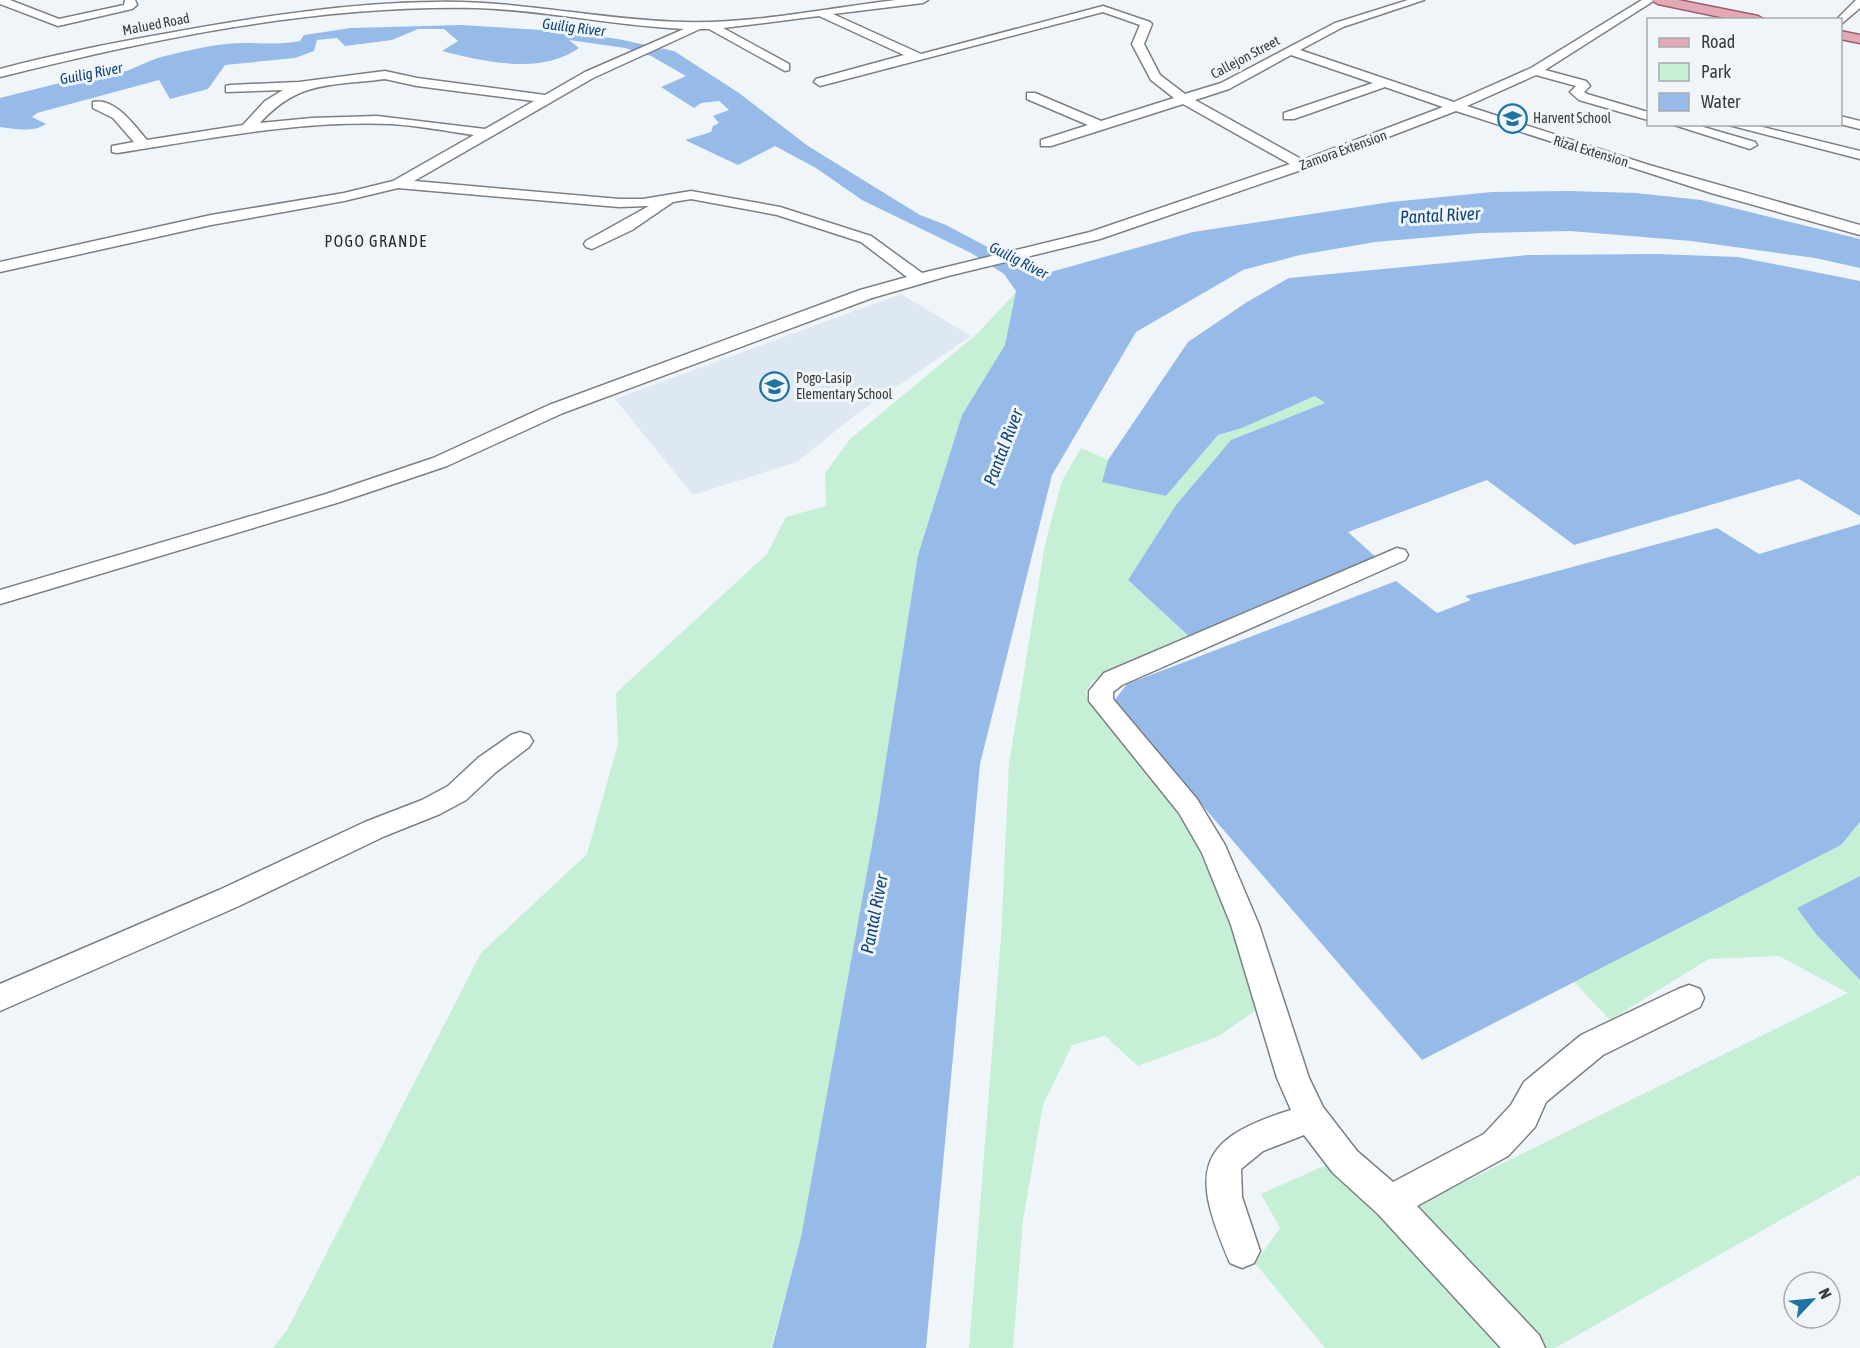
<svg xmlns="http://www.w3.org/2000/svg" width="1860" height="1348" viewBox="0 0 1860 1348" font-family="'Asap Condensed',sans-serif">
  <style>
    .built { fill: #dde8f2 }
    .green { fill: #c5f0d5 }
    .water { fill: #96bbe9 }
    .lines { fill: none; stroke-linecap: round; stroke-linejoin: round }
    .minor-casing { stroke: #7c8085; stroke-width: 3 }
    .major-casing { stroke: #9c5e6c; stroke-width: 3 }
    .minor { fill: #fff; fill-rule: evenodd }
    .major { fill: #e3aab6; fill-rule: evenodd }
    .labels { text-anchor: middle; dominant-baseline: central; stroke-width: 6; stroke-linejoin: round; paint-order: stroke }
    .far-street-label { font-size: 14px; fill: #393b3d; stroke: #f0f5fa }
    .far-poi-label { font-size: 14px; fill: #393b3d; stroke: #f0f5fa; text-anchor: start }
    .far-water-label { font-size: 15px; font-style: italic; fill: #0f437a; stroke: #f0f5fa }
    .far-quarter-label { font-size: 16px; letter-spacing: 1.5px; fill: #262a2e; stroke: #f0f5fa }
    .water-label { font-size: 18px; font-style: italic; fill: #0f437a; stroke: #f0f5fa }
  </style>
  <rect width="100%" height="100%" fill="#f0f5fa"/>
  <!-- built -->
  <polygon class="built" points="901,294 971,336 858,413 797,462 693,495 615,399"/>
  <!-- green -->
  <g class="green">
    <polygon points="1016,292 1005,345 962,415 918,555 877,817 801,1237 771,1348 273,1348 287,1330 481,953 587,854 618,744 616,693 767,554 786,517 826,506 825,473 850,439 977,334"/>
    <path d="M1315,396L1326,403L1231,440L1176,505L1128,580L1192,639L1092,681L1085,693C1113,734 1149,768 1175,810C1215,871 1235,941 1256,1010L1219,1036L1138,1066L1105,1036L1072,1045L1043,1105L1023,1220L1013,1348H969L1001,937L1009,764L1045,544L1062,481L1081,448L1108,460L1103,482L1166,496L1218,435L1242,428Z"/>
    <polygon points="1860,822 1860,876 1797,908 1817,934 1860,980 1860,1175 1555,1348 1536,1348 1416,1206 1848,993 1779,956 1709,959 1610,1020 1574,982 1841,845"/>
    <polygon points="1333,1162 1505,1348 1325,1348 1255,1263 1280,1228 1261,1194"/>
  </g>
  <!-- water -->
  <g class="water">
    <path d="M461,25L558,31L618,39L674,51L739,93L808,146L920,215L946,225L1040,275L1193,232L1391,202L1492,192L1569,191L1636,193L1701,200L1860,239V268L1815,258L1691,241L1570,231L1480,233L1375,242L1300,255L1243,270L1136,332L1052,475L980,764L926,1348H772L801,1237L877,817L918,555L962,415L1005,345L1016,291L1004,274L971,253L862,200L816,168L775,146L738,165L685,140L711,132L713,126L719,123L713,116L729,110L719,101L701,103L694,108L661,87L686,76L651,56L625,48L569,40L579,48C541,75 485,62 442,51L458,41L444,29H418L392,40L345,46L337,38L317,40L314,51L295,58L225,65L208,89L170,99L159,80L37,113L32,117L46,124C32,133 15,129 0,127V98L95,74C117,81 143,61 165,56C190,50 218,43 244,43C266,43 277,45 300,41L304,35L351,28Z"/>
    <polygon points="1656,254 1738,257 1860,281 1860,516 1799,479 1574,545 1487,480 1348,532 1379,560 1192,639 1128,580 1176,505 1231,440 1325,403 1315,396 1242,428 1218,435 1166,496 1102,482 1108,460 1188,342 1247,302 1289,278 1528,255"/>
    <polygon points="1860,524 1860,822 1841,845 1422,1060 1113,702 1127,684 1396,581 1437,613 1471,600 1465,596 1717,528 1759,554"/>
    <polygon points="1860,876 1860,980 1816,934 1797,908"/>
  </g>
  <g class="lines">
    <defs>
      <g id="minor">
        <polygon points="0,0 10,0 59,19 124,5 125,0 135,0 137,5 132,9 58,26 0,4"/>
        <path d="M896,0H928L923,3L833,14L921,54L1103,6L1150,22L1152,24L1144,44L1160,75L1185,94L1221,83L1335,23L1408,0H1424L1343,27L1300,50L1454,102L1531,68L1642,0H1655L1545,70L1586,81L1590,86L1584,92L1587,94L1648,112V120L1579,100L1570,92L1576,86L1536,75L1467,106L1649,165L1860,225V235L1711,193L1456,111L1307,168L1100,239L948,276L872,298L563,413L447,466L340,502L0,604V590L326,494L433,458L549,405L860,290L907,277L861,242L777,215L691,199L673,202L632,230L592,249L586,247L584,244L586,241L649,206L619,207L398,188L344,201L211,225L0,272V262L211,215L344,193L393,181L474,135C447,131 419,126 392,124C299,120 207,139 117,153L112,152V146L134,142L113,118L93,108V102C115,97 135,126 147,140L243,125L265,101L283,90L226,92V86L230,85L299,82L385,71L417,78L545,95L585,72L684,29C614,26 545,10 476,8C316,5 154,38 0,77V69C56,54 112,43 169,33C257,17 346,3 435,2C519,0 600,20 684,22C753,24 828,8 896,0ZM1103,12L1140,25L1132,44L1151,80L1174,98L1101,121L1035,93H1027V99L1088,125L1041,140V146H1051L1183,104L1290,164L1090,232L922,273L871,236L780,207L691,191L643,199H619L414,181L593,78L700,29H709L785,71L789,70V64L723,28L819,16L904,55L816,79L814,82L820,86ZM1291,55L1373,83L1284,113V119H1294L1385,87L1443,107L1303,160L1195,100L1229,89ZM385,79L417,86L534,101L485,129L377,116L312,118L260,123C299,80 331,86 385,79Z"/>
        <polygon points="1856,0 1860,0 1860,8 1840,25 1840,20 1836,20"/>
        <polygon points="1840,116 1860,121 1860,129 1840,124"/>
        <polygon points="1671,124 1693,124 1755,142 1757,145 1750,149"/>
        <polygon points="1725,124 1750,124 1860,151 1860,159"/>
        <path d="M1397,548L1405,550L1408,555L1405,560L1122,685L1113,692V699L1197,799L1225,845L1259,925L1309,1078L1323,1107L1357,1151L1393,1182L1484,1134L1511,1105L1524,1082L1581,1035L1678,989L1689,985L1700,989L1704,998L1700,1007L1603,1055L1546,1102L1535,1127L1508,1156L1417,1206L1539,1335L1545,1348H1501L1378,1214L1333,1173L1304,1135L1263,1151L1241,1169L1242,1197L1260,1251L1254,1263L1242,1268L1230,1263C1192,1174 1192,1140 1291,1110L1277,1078L1231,925L1202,853L1179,813L1089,701V691L1104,673Z"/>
        <polygon points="520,732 529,735 533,741 529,747 496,772 466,800 440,814 385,836 239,906 0,1011 0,984 219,890 365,822 422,800 448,786 478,758 511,735"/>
      </g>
      <g id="major">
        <polygon points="1651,0 1678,0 1758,16 1765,20 1735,20 1658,4"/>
        <polygon points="1840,31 1860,35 1860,43 1840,39"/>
      </g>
    </defs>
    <!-- minor casing -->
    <use href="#minor" class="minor-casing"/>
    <!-- major casing -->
    <use href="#major" class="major-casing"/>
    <!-- minor -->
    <use href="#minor" class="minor"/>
    <!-- major -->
    <use href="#major" class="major"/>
  </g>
  <!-- icons -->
  <defs>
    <symbol id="school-ring" viewBox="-11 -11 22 22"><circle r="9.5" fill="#f0f5fa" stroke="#1e73a3" stroke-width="1.5"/><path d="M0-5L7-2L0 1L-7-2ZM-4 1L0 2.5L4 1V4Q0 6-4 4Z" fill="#1e73a3"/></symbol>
  </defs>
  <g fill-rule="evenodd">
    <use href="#school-ring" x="1496" y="102" width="33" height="33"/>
    <use href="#school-ring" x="758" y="370" width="33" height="33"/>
  </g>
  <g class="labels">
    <!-- far-street labels -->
    <g class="far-street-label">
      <text transform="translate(156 24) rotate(-11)">Malued Road</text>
      <text transform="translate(1245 57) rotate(-28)">Callejon Street</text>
      <text transform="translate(1343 150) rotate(-20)">Zamora Extension</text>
      <text transform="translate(1591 151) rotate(17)">Rizal Extension</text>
    </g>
    <!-- far-poi labels -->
    <g class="far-poi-label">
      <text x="1533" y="118">Harvent School</text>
      <text x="796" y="378">Pogo-Lasip<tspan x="796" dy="16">Elementary School</tspan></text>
    </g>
    <!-- far-water labels -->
    <g class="far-water-label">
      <text transform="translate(574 27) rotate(7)">Guilig River</text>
      <text transform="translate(91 73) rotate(-11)">Guilig River</text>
      <text transform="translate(1019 260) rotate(27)">Guilig River</text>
    </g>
    <!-- far-quarter labels -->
    <g class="far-quarter-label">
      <text x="376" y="241">POGO GRANDE</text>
    </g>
    <!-- water labels -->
    <g class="water-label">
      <text transform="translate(1440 215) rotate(-3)">Pantal River</text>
      <text transform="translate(1003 447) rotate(-69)">Pantal River</text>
      <text transform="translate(874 914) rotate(-79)">Pantal River</text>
    </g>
  </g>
  <!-- legend -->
  <rect x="1647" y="18" width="195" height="108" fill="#f0f5fa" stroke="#a7abae" stroke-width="1.5"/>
  <rect x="1659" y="38" width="30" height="9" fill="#e3aab6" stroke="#a7abae" stroke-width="1.5"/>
  <text x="1701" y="48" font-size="18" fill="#393b3d">Road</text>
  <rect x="1659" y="63" width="30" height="18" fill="#c5f0d5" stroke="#a7abae" stroke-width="1.5"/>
  <text x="1701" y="78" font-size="18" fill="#393b3d">Park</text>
  <rect x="1659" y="93" width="30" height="18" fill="#96bbe9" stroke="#a7abae" stroke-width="1.5"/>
  <text x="1701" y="108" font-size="18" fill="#393b3d">Water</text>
  <!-- north arrow -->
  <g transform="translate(1812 1300) rotate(64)"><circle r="28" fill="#f0f5fa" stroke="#a7abae" stroke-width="1.5"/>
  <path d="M0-4.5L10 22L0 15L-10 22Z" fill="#1e73a3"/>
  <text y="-9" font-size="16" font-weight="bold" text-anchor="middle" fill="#393b3d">N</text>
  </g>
</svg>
